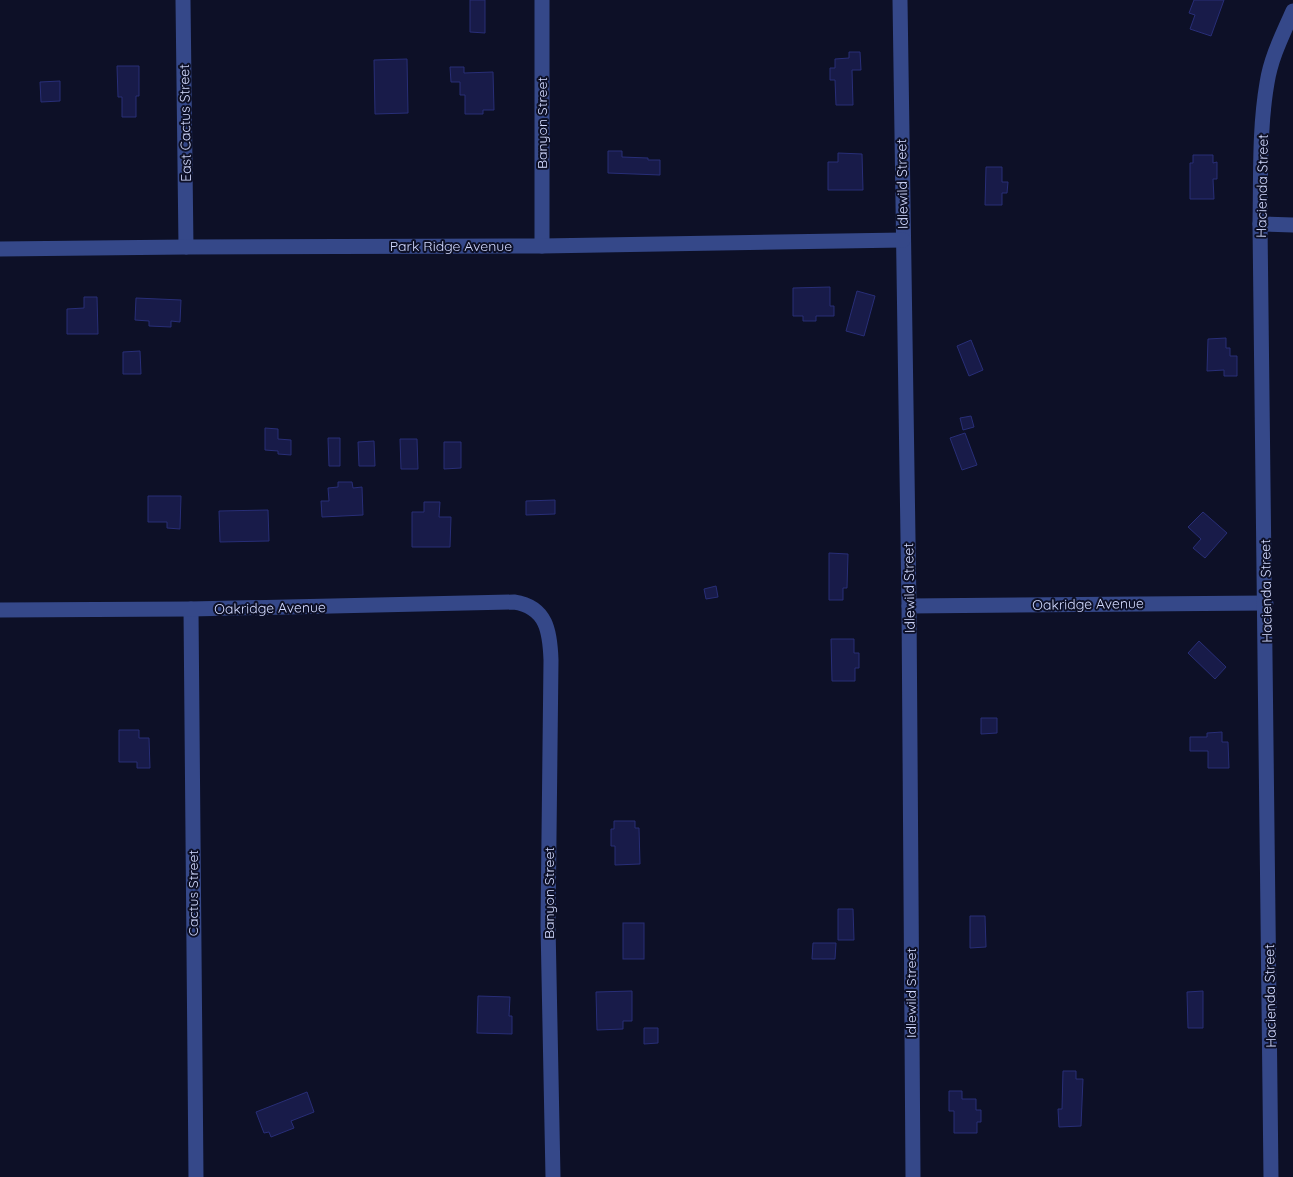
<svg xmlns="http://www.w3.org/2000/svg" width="1293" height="1177" viewBox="0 0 1293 1177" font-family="Quicksand,sans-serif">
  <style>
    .building { fill: #181b49; stroke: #282e77 }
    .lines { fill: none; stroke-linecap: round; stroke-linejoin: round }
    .minor { stroke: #354889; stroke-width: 15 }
    .labels { text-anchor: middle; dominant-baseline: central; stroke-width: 4; stroke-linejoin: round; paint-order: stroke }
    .street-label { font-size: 14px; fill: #d3daff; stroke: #0d1027 }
  </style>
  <rect width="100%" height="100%" fill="#0d1027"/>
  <!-- building -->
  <g class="building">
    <polygon points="470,0 485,0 485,33 470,32"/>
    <polygon points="1194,0 1224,0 1211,36 1190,29 1195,15 1189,13"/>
    <polygon points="849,52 860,52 861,70 852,70 853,105 836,105 835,80 830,80 830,68 835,68 835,59 849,58"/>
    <polygon points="407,59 408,113 375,114 374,60"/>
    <polygon points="117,66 139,66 139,96 136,96 136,117 122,117 122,97 118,97"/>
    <polygon points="450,67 464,67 464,73 493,72 494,110 483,110 483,114 465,114 465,95 460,95 460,82 451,82"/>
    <polygon points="60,81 60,101 41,102 40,82"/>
    <polygon points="608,151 622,151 622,157 648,158 648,160 660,160 660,175 608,173"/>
    <polygon points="838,153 862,154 863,190 828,190 828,162 838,162"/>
    <polygon points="1193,155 1213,155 1213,163 1217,162 1217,179 1213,179 1214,199 1190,199 1190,163 1193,163"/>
    <polygon points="986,167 1002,167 1002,182 1008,182 1007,193 1002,193 1002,205 985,205"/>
    <polygon points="830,287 830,306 834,306 834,316 816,316 816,321 803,321 803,316 793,316 793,288"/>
    <polygon points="857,291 875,296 864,336 846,331"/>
    <polygon points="84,297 97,297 98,334 67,334 67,309 84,308"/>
    <polygon points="136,298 181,300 180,322 171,321 171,327 149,326 149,321 135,320"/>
    <polygon points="1226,338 1226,348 1230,348 1230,356 1237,356 1237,376 1224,376 1224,370 1207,371 1208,339"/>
    <polygon points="971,340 983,370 969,376 957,346"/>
    <polygon points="140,351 141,374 123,374 123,352"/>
    <polygon points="971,416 974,427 963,430 960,418"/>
    <polygon points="265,428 278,429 278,439 291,440 291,455 278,454 278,451 265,450"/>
    <polygon points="965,433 977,465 962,470 950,438"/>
    <polygon points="328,438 340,438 340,466 329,466"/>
    <polygon points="400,439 417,439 418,469 401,469"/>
    <polygon points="374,441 375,466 359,466 358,442"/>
    <polygon points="444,442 461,442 461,468 444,469"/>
    <polygon points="338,482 352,482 353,488 362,487 363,515 322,517 321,501 329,501 328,488 338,487"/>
    <polygon points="148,496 181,496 180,529 167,528 167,522 148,522"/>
    <polygon points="555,500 555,514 526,515 526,501"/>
    <polygon points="424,502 440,502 439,517 451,517 450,547 412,547 412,512 424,512"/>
    <polygon points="268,510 269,541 220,542 219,511"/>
    <polygon points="1203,512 1227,533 1205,558 1193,548 1201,539 1188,527"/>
    <polygon points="829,553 848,554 847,588 843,588 843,600 829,600"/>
    <polygon points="716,586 718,597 706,599 704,589"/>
    <polygon points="831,639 854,639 854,653 859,653 859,668 855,668 855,681 832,681"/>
    <polygon points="1199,641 1226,667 1215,679 1188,653"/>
    <polygon points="981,718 997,718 997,733 981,734"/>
    <polygon points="119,730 139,730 139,738 149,738 150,768 137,768 137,762 119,762"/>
    <polygon points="1222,732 1222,742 1228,742 1229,768 1208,768 1208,751 1190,751 1190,737 1207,737 1207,733"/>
    <polygon points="614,821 635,821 635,828 639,828 640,864 615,865 615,846 611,846 611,829 614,829"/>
    <polygon points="838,909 853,909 854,940 838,940"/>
    <polygon points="970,916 985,916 986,947 970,948"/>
    <rect x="623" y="923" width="21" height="36"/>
    <polygon points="813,943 836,943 835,959 812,959"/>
    <polygon points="632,991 632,1021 623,1021 623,1029 597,1030 596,992"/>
    <polygon points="1203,991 1203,1028 1188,1028 1187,992"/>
    <polygon points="478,996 510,997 509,1016 512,1016 512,1034 477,1033"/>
    <polygon points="644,1028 658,1028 658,1043 644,1044"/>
    <polygon points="1063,1071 1076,1071 1076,1079 1083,1079 1081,1126 1059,1127 1058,1109 1062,1109"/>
    <polygon points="949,1091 962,1091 962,1099 976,1099 976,1110 981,1110 981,1122 977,1122 977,1133 954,1133 954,1111 949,1111"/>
    <polygon points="307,1092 314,1112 291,1121 294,1128 271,1137 269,1132 264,1133 256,1112"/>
  </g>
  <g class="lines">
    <!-- minor -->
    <g class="minor">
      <polyline points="183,0 186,247"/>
      <polyline points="542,0 542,246"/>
      <polyline points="900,0 909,606 913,1177"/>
      <polyline points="1260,224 1293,225"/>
      <polyline points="0,249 186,247 542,246 903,240"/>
      <polyline points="909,606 1266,603"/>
      <polyline points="191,609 196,1177"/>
      <path d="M0,610L191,609L514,602C547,607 550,632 551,660L548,925L553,1177"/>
      <path d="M1271,1177L1260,224C1261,177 1259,129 1267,83C1271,57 1283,34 1293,11"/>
    </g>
  </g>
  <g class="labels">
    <!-- street labels -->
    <g class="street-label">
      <text transform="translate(185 123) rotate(-91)">East Cactus Street</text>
      <text transform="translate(542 123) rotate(-90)">Banyon Street</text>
      <text transform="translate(902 184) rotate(-91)">Idlewild Street</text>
      <text transform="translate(1262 186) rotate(-89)">Hacienda Street</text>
      <text x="451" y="246">Park Ridge Avenue</text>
      <text transform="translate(909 588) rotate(-91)">Idlewild Street</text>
      <text transform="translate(1266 591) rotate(-91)">Hacienda Street</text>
      <text transform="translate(1088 604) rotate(-1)">Oakridge Avenue</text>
      <text transform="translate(270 608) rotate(-1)">Oakridge Avenue</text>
      <text transform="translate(193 893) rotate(-90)">Cactus Street</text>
      <text transform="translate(549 893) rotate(-90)">Banyon Street</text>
      <text transform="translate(911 993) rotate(-90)">Idlewild Street</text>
      <text transform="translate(1270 996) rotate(-91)">Hacienda Street</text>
    </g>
  </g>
</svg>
